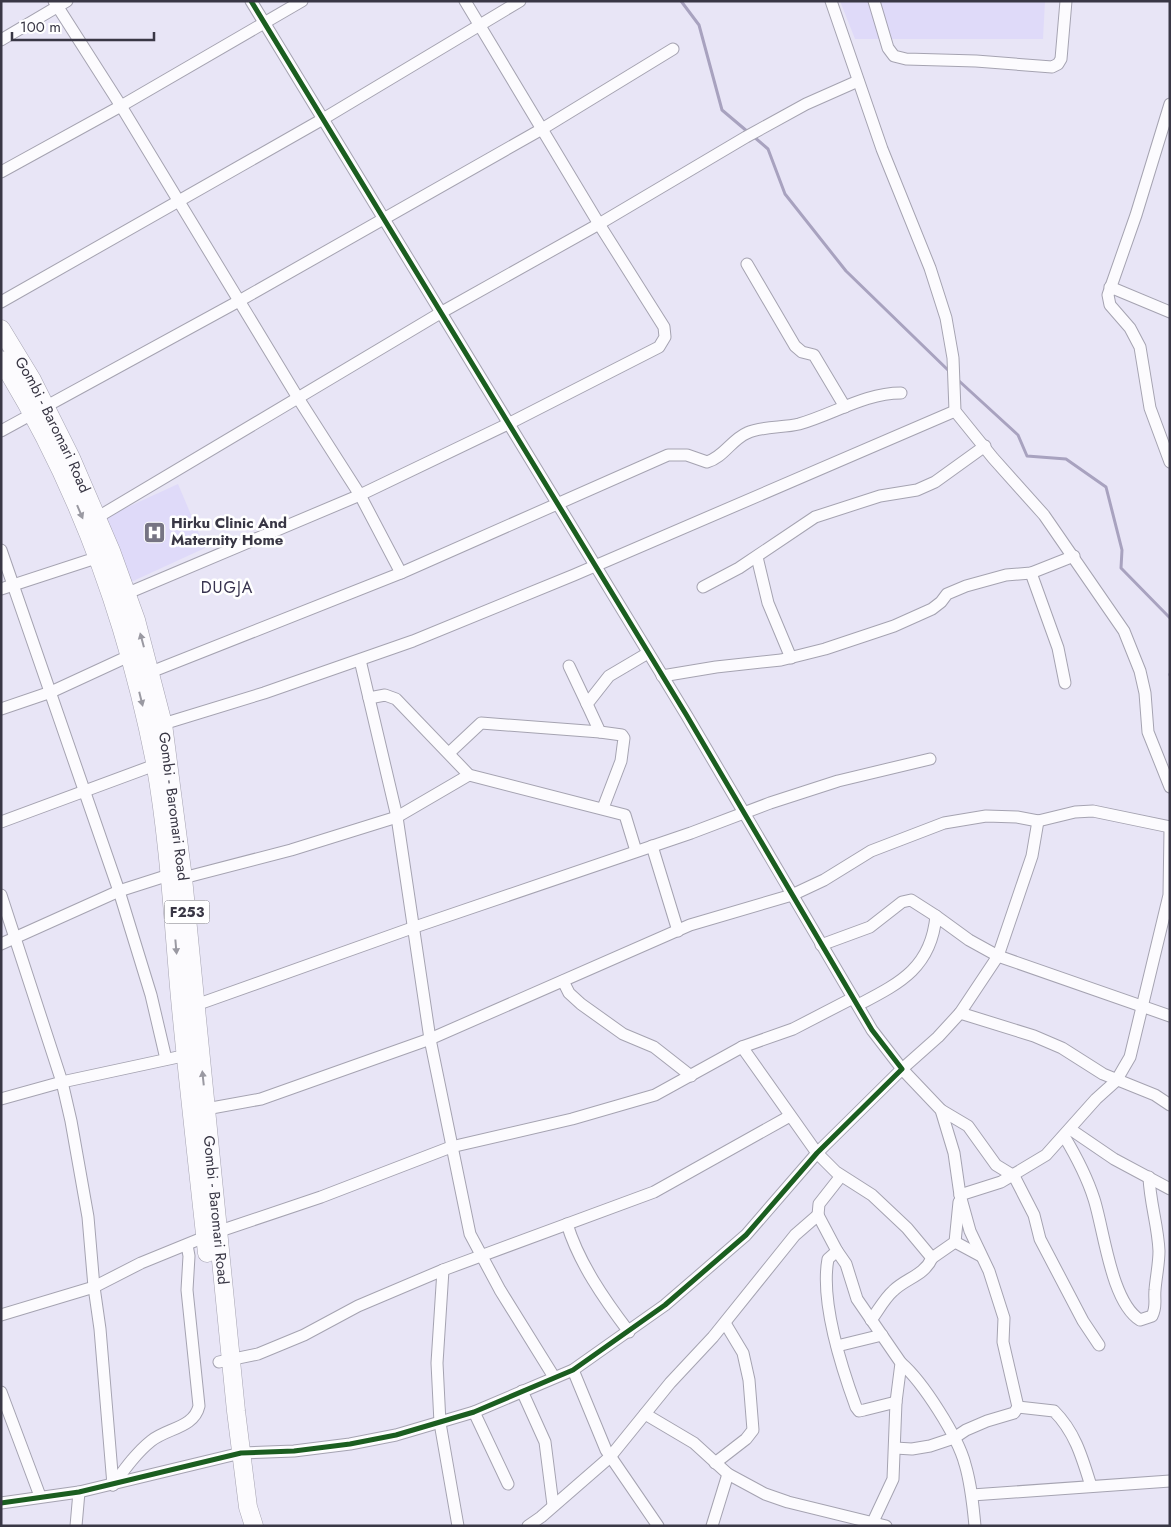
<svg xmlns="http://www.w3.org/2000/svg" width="1171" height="1527" viewBox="0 0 1171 1527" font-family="Jost,sans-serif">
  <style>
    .built { fill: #dfdaf9 }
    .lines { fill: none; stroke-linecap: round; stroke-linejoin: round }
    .stream { stroke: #a8a2bf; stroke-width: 3 }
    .street-casing { stroke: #a5a3b1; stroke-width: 13 }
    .primary-casing { stroke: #a5a3b1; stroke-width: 19 }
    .street { stroke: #fcfbfe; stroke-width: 11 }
    .primary { stroke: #fcfbfe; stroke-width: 18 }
    .cycleway-casing { stroke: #fff; stroke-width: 8 }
    .cycleway { stroke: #1b5e20; stroke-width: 5 }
    .oneway { fill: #9a99a2 }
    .labels { text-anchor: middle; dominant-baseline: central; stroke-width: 5; stroke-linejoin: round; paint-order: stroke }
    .shield { fill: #fff; stroke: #74737d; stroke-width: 1 }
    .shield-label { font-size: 14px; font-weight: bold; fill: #393745 }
    .street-label { font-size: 15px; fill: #393745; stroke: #fff }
    .poi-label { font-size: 15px; font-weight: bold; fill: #393745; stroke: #fff; text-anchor: start }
    .neighbourhood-label { font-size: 16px; letter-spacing: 1px; fill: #37324e; stroke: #fff }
  </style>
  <rect width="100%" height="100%" fill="#e8e5f6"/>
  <!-- built -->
  <g class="built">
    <polygon points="840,1 1045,1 1043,39 855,39"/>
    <polygon points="178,484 205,548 131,582 106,517"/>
  </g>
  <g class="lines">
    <!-- stream -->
    <g class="stream">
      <polyline points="681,1 699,25 722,110 748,132"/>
      <polyline points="753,136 768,149 785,194 846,271 950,372"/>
      <polyline points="958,380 1018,435 1027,456 1066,459 1106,487 1122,550 1121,568 1170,618"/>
      <polyline points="1170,674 1170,675"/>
    </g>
    <defs>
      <g id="street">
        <polyline points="54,1 121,106 298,398 360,495 401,573"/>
        <polyline points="831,1 882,149 930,268 946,318 953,358 955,411 993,458 1044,515 1124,631 1140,671 1145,693 1148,732 1170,787"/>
        <polyline points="874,1 888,48 894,56 906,59 976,61 1052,67 1058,64 1061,59 1066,1"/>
        <polyline points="1,40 67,1"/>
        <polyline points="1170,104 1136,215 1108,295 1110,305 1130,328 1140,347 1150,408 1170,462"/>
        <polyline points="1,172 121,106 302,1"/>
        <polyline points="747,264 795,346 802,352 814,355 845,407"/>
        <polyline points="1110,287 1170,312"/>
        <polyline points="1,302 323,119 520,1"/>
        <polyline points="1,431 239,301 542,129 673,49"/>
        <polyline points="98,517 442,312 599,224 746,137 806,104 858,81"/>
        <polyline points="1,550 119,891 151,995 166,1059"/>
        <polyline points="757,557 768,603 791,658"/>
        <polyline points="1031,573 1058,648 1065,683"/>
        <polyline points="703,587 739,568 815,517 880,496 917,490 935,482 985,446"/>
        <polyline points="1,589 99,557"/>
        <polyline points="128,593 360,495 510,423 659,347 665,337 664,327 599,224 465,1"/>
        <polyline points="360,660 397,817 430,1039 470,1234 500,1290 554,1377"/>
        <polyline points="569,666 587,704"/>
        <path d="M151,672L401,573L668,455H687L707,462C724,457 731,440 747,433C762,426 783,428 799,424C834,414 865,393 901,393"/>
        <polyline points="662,676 716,667 781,660 825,649 894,626 932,609 941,602 947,594 966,586 1006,575 1031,573 1074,556"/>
        <polyline points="369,698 385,695 396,699 469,775 625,815 636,851"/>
        <polyline points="1,709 51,692 129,656"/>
        <polyline points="163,724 264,693 413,641 574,575 955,411"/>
        <polyline points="449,753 481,723 600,732"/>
        <polyline points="603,808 621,761 624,738 622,735 600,732 587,704 609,676 648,653"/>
        <polyline points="1,822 155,765"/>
        <polyline points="652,846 678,931"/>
        <polyline points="1,895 62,1082 71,1121 88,1217 94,1287 100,1329 113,1485"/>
        <polyline points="1,944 119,891 169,875 183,878 291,850 397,817 469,775"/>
        <polyline points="821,945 870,927 902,902 911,900 936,916"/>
        <polyline points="563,981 569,993 581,1004 623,1034 654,1047 691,1076"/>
        <polyline points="196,1005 412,928 691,833 770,803 838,781 930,759"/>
        <path d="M858,1005C900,983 931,968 936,916L969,940L998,956L1170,1016"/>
        <polyline points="960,1013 1034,1036 1062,1048 1103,1074 1155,1095 1170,1105"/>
        <polyline points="742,1047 817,1153 836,1172 872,1195 907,1228 932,1258 955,1242 959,1202"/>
        <polyline points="1,1099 62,1082 192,1054"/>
        <polyline points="206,1109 261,1099 430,1039 690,925 792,895 824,880 871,851 944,823 986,816 1017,817 1038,821 1075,812 1093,811 1170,827"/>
        <polyline points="941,1110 968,1126 996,1165 1014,1176 1034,1215 1040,1239 1083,1321 1099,1345"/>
        <polyline points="1070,1129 1114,1159 1170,1189"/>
        <path d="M1064,1136C1076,1156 1087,1177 1094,1199C1104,1230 1111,1302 1140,1320L1152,1316C1157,1307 1154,1300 1155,1290C1156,1277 1159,1264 1159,1251C1158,1226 1150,1203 1149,1177"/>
        <polyline points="960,1195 1001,1182 1046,1155 1096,1099 1116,1081 1130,1057 1169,895 1170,829"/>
        <polyline points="818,1215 819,1204 841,1176"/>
        <path d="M567,1224C579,1263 604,1299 629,1332"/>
        <polyline points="955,1242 981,1256"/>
        <polyline points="837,1251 846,1264 857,1299 901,1363 896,1402 893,1479 871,1526"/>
        <polyline points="443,1270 437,1363 440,1423 458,1526"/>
        <polyline points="1,1315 94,1287 141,1263 217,1232 321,1197 451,1147 572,1119 655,1095 742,1047 793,1029 853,998"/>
        <path d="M871,1320C878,1311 884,1299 893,1291C906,1278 924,1276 932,1258"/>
        <polyline points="837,1346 882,1335"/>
        <polyline points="219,1362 258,1354 304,1335 358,1306 443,1270 654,1192 790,1116"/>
        <path d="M901,1363C923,1382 958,1437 965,1464C971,1484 973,1505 975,1526"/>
        <polyline points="573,1370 606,1450 658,1526"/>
        <polyline points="522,1391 545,1442 553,1505"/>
        <polyline points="1,1392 40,1496"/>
        <path d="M1018,1407L1054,1411C1075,1432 1082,1457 1091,1486"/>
        <polyline points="474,1412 508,1484"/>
        <polyline points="645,1414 694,1443 728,1474 765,1494 788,1502 886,1526"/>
        <polyline points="895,1448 912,1449 930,1446 954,1438 966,1430 987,1421 1014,1413 1018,1407 1003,1342 1004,1318 989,1271 970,1231 960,1195 954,1153 941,1110 902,1069 938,1037 960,1013 998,956 1032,856 1038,821"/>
        <polyline points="715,1463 746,1439 753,1430 749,1380 743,1353 725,1323"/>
        <path d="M113,1485C124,1470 136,1453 151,1441C167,1428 194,1428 199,1406L187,1290L189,1256L187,1245"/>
        <polyline points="972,1495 1170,1481"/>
        <polyline points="1,1503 79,1492 241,1453 294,1451 350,1444 396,1435 474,1412 573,1370 665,1305 746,1235 817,1153 902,1069 872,1030 687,716 251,1"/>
        <polyline points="76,1526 79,1492"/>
        <path d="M528,1526L541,1517L610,1457L670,1383L713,1337L795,1235L818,1215L837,1251L828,1259C820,1302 841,1366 856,1407L859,1411L864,1410L896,1402"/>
        <polyline points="712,1526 728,1474"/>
      </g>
      <g id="primary">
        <path id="s1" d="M1,329L32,380L71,458L111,551L136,620L163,724L183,878L236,1411L248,1507L254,1526"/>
        <path d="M1,360C78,484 127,620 155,762C169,840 173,920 180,998C188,1083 198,1168 207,1253"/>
      </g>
    </defs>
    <!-- street casing -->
    <use href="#street" class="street-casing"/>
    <!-- primary casing -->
    <use href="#primary" class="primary-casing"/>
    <!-- street -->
    <use href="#street" class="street"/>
    <!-- primary -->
    <use href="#primary" class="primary"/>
    <defs>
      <polyline id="cycleway" points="1,1503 79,1492 241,1453 294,1451 350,1444 396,1435 474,1412 573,1370 665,1305 746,1235 817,1153 902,1069 872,1030 687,716 251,1"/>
    </defs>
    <!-- cycleway casing -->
    <use href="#cycleway" class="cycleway-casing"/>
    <!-- cycleway -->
    <use href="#cycleway" class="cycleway"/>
  </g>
  <!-- one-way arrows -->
  <defs><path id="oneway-solid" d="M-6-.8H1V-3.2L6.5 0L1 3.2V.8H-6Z" transform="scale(1.25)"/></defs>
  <g class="oneway">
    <use href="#oneway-solid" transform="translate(80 512) rotate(67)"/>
    <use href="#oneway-solid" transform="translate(142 640) rotate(-105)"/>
    <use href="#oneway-solid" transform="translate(141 699) rotate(76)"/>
    <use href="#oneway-solid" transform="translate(176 947) rotate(85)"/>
    <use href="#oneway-solid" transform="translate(203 1078) rotate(-96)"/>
  </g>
  <!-- icons -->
  <defs>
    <symbol id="hospital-square" viewBox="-11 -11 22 22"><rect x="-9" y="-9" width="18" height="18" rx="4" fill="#767483" stroke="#fff"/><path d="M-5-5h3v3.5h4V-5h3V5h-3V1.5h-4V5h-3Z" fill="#fff"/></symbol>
  </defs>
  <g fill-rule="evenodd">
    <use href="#hospital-square" x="142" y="520" width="25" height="25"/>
  </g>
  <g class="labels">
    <!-- shield labels -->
    <rect class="shield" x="164.5" y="900.5" width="45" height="23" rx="4"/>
    <g class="shield-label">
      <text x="187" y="912">F253</text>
    </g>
    <!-- street labels -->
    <g class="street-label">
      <text stroke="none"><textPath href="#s1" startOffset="109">Gombi - Baromari Road</textPath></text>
      <text stroke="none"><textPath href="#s1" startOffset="512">Gombi - Baromari Road</textPath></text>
      <text stroke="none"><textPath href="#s1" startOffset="918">Gombi - Baromari Road</textPath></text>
    </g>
    <!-- poi labels -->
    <g class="poi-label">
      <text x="171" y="523">Hirku Clinic And<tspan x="171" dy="17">Maternity Home</tspan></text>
    </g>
    <!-- neighbourhood labels -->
    <g class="neighbourhood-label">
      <text x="227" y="587">DUGJA</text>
    </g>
  </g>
  <!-- border -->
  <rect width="1171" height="1527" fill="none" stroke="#393745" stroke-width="5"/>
  <!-- scale -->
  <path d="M12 32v8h142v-8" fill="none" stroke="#393745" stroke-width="2.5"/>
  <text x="20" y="32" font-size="15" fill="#393745" stroke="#ffffff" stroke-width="4" paint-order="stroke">100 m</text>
</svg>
